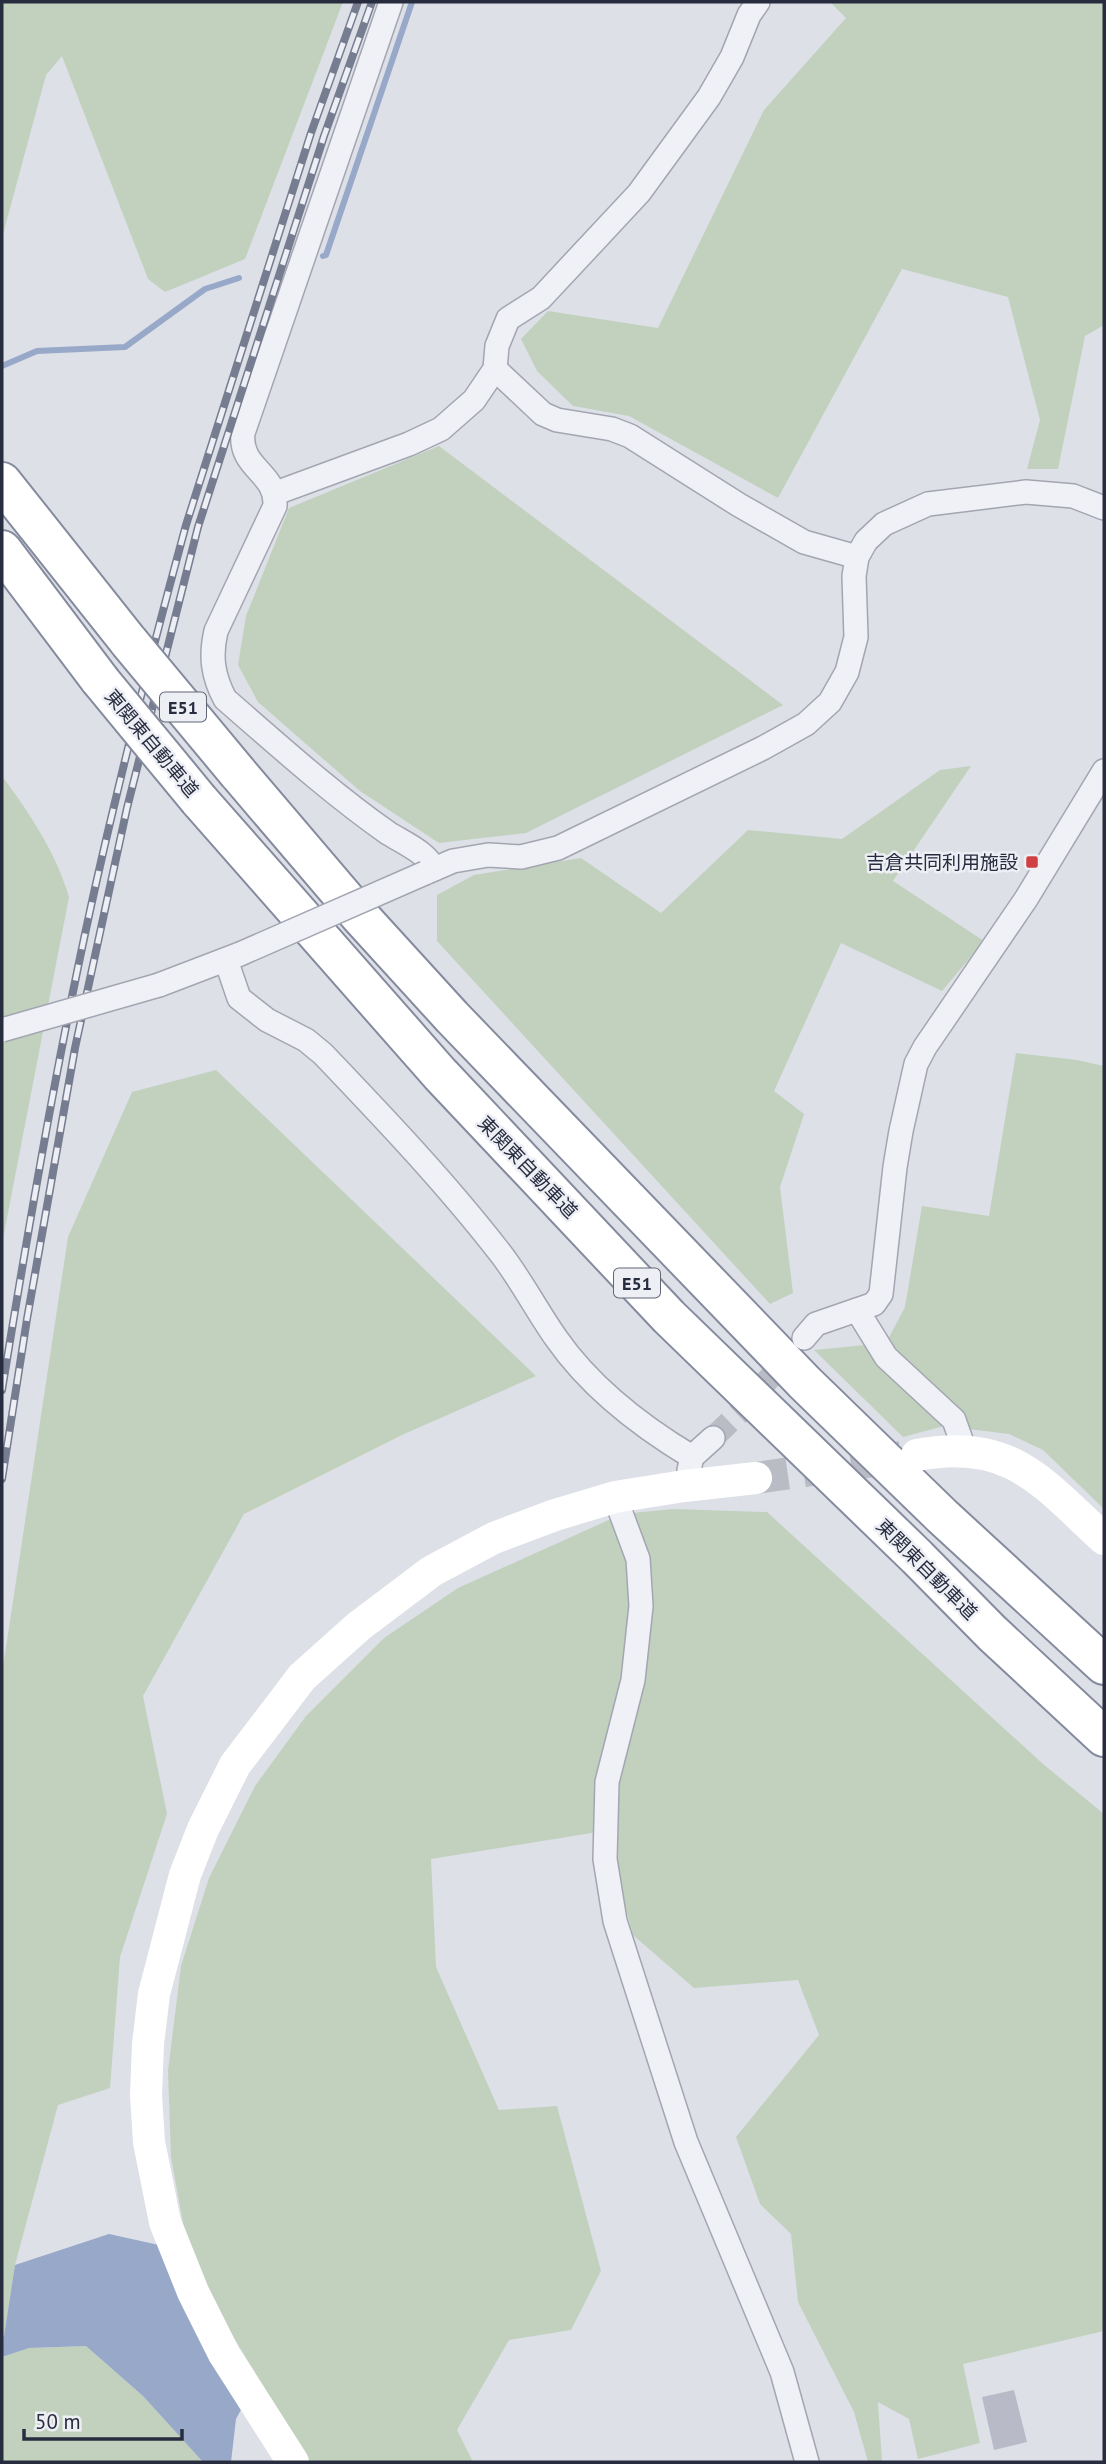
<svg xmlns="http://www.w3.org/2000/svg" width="1106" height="2464" viewBox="0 0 1106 2464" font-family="'PT Sans','Noto Sans JP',sans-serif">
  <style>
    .green { fill: #c1d1be }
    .water { fill: #97a8c8 }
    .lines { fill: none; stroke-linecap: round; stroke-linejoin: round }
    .stream { stroke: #97a8c8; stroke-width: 6 }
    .building { fill: #b8bbc7 }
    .street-tunnel { stroke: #b9bcc5; stroke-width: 23; stroke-dasharray: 23 11; stroke-linecap: butt }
    .secondary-tunnel { stroke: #b9bcc5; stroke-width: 32; stroke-dasharray: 32 16; stroke-linecap: butt }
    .street-casing { stroke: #a3a6b1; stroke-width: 26 }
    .highway-casing { stroke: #858b9e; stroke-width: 42 }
    .street { stroke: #f0f1f6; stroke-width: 23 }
    .secondary { stroke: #fff; stroke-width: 32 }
    .highway { stroke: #fff; stroke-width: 38 }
    .rail-casing { stroke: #777d91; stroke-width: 8 }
    .rail { stroke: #edeff5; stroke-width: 5; stroke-dasharray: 16; stroke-linecap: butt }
    .street-bridge-casing { stroke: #a3a6b1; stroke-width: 26; stroke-linecap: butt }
    .highway-bridge-casing { stroke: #858b9e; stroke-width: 42; stroke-linecap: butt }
    .street-bridge { stroke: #f0f1f6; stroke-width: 23 }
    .highway-bridge { stroke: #fff; stroke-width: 38 }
    .poi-dot { fill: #d03f41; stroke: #edeff5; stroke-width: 2.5 }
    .labels { text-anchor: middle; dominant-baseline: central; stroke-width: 5; stroke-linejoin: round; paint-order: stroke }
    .shield { fill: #edeff5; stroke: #626675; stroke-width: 2 }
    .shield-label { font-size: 18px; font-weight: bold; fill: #272c3e }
    .street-label { font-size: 19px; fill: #272c3e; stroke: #edeff5 }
    .poi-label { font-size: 19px; fill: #272c3e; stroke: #edeff5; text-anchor: end }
  </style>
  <rect width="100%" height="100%" fill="#dde0e7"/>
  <!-- green -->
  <g class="green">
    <polygon points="2,2 343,2 245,259 165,292 148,279 62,56 46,75 2,238"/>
    <polygon points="830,2 1104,2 1104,325 1085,336 1058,469 1027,469 1040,420 1008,297 902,269 778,498 629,416 573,406 537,371 521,339 548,311 658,328 764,110 846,18"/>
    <polygon points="439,446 783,705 526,833 439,843 360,791 258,702 238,665 246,616 289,508"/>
    <polygon points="971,766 893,881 984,941 942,991 841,943 774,1091 804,1114 780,1187 793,1293 770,1304 437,941 437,895 474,875 581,858 661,913 748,830 842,839 940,770"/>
    <path d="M2,776C30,814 55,851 69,897L2,1244Z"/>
    <polygon points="1016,1053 1077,1060 1104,1066 1104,1509 1043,1450 1009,1434 944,1426 903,1437 814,1350 886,1343 905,1307 922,1206 989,1216"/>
    <polygon points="216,1070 536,1376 404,1434 244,1514 143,1696 167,1814 120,1957 110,2088 58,2105 15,2265 4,2336 2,2337 2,1674 68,1237 132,1092"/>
    <polygon points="673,1509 767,1512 1043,1764 1104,1814 1104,2331 963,2364 980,2443 918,2459 909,2419 878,2402 882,2462 868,2462 854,2412 798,2302 791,2234 760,2204 736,2137 819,2035 798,1980 694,1988 633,1935 604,1831 431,1859 436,1967 499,2110 557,2106 601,2271 571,2330 509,2340 457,2430 473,2462 309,2462 210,2298 187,2245 171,2157 168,2071 181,1966 209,1878 255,1786 306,1716 384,1638 458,1588 622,1514"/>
    <polygon points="86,2346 143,2396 203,2462 2,2462 2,2357 29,2348"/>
  </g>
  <!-- water -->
  <polygon class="water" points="109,2234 168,2247 243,2406 236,2419 231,2462 203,2462 143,2396 86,2346 29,2348 2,2357 2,2337 4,2336 15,2265"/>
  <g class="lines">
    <!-- stream -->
    <g class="stream">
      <polyline points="323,256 326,255 412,2"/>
      <polyline points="2,366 37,351 125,347 205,289 239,278"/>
    </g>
  </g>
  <!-- building -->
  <polygon class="building" points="1014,2390 1027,2442 994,2450 982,2397"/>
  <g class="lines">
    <!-- street-tunnel -->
    <polyline class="street-tunnel" points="713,1438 742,1410 791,1353"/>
    <!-- secondary-tunnel -->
    <polyline class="secondary-tunnel" points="756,1478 901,1457"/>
    <defs>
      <g id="street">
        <path d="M391,2L243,433C239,469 277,472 275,506L216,631C210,657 213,676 225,699C278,745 331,793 388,833C404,843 426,852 434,869"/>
        <polyline points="495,369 543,414 557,420 612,429 630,436 739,505 804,542 857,557"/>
        <polyline points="276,493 409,444 441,429 474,400 495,369 497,346 508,319 541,298 639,193 709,97 732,57 749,15 758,2"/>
        <polyline points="425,873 453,861 488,855 521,857 558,848 763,748 806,724 830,702 847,672 856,637 854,576 857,557 866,541 884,524 928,504 1026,492 1073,496 1104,508"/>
        <path d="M226,960L239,998L267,1020L306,1040L323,1054C385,1119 446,1183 501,1254C521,1280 537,1311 556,1338C590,1387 642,1427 692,1457"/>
        <polyline points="159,985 240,954"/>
        <polyline points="857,1310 886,1357 954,1420 965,1451"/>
        <polyline points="804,1338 816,1324 874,1304 881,1294 895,1167 901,1131 916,1064 925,1047 1026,899 1104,771"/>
        <polyline points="689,1470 692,1457 713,1438"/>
        <polyline points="615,1497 638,1559 641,1606 633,1680 607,1782 605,1859 615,1921 686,2142 782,2372 807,2462"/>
      </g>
      <g id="highway">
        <polyline points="2,482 129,642"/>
        <polyline points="2,550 100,680"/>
        <polyline points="238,773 359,915 452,1017 805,1383 942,1516 1104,1665"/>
        <polyline points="199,800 440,1074 669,1317 917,1557 992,1633 1104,1737"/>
      </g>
    </defs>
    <!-- street casing -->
    <use href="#street" class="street-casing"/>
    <!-- highway casing -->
    <use href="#highway" class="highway-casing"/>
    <!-- street -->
    <use href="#street" class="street"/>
    <!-- secondary -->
    <g class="secondary">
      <path d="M917,1455C1010,1437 1042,1482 1104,1539"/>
      <polyline points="293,2462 224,2354 193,2292 165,2222 149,2142 146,2095 148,2044 154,1994 185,1875 203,1829 235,1765 302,1677 359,1626 432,1571 494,1538 555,1515 615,1497 684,1486 756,1478"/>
    </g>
    <!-- highway -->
    <use href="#highway" class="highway"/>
    <defs>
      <g id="rail">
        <path d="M2,1390C34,1193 68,996 115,802C137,709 161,617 186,525L311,133L358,2"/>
        <polyline points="2,1479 27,1319 75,1048 127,808 198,527 324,136 372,2"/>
      </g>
    </defs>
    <!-- rail casing -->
    <use href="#rail" class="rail-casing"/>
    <!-- rail -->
    <use href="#rail" class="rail"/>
    <defs>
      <g id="street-bridge">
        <polyline points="240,954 425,873"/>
        <polyline points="2,1030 159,985"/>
      </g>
      <g id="highway-bridge">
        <polyline points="129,642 238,773"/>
        <polyline points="100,680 199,800"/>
      </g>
    </defs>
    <!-- street-bridge casing -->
    <use href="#street-bridge" class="street-bridge-casing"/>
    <!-- highway-bridge casing -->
    <use href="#highway-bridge" class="highway-bridge-casing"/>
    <!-- street-bridge -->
    <use href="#street-bridge" class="street-bridge"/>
    <!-- highway-bridge -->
    <use href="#highway-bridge" class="highway-bridge"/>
  </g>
  <!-- markers -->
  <rect class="poi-dot" x="1025" y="855" width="14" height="14" rx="3.5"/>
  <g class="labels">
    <!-- shield labels -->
    <g class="shield">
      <rect x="160" y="692.5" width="46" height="29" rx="5"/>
      <rect x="614" y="1268.5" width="46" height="29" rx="5"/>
    </g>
    <g class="shield-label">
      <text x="183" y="707">E51</text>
      <text x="637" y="1283">E51</text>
    </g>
    <!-- street labels -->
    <g class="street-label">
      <text transform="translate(152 743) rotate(50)">東関東自動車道</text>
      <text transform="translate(528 1167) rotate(46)">東関東自動車道</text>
      <text transform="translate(927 1569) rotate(45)">東関東自動車道</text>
    </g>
    <!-- poi labels -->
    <g class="poi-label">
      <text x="1018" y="862">吉倉共同利用施設</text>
    </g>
  </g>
  <!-- border -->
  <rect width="1106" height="2464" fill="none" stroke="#272c3e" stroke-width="7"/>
  <!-- scale -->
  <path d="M24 2429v10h158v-10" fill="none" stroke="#272c3e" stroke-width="3.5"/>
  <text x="35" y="2429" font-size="21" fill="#272c3e" stroke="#edeff5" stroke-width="5" paint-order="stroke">50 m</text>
</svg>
